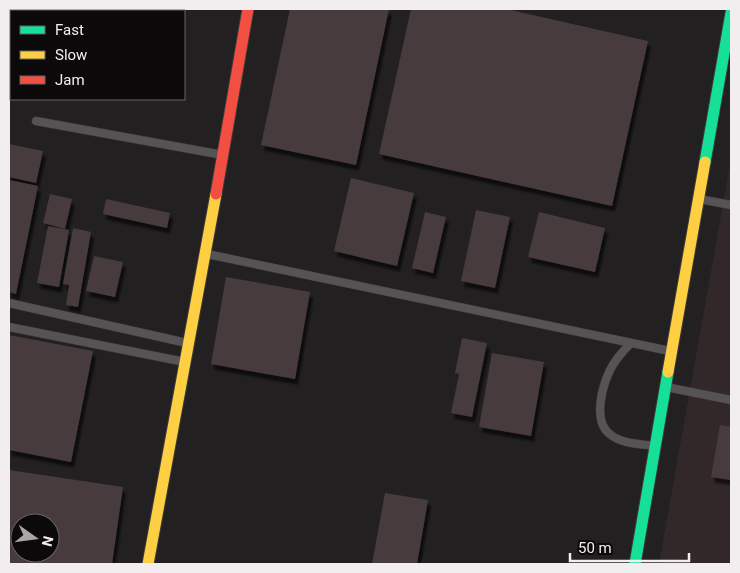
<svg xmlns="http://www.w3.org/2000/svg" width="740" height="573" viewBox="0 0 740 573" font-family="Roboto,sans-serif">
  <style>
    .built { fill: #32282a }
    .building { fill: #473b3e; fill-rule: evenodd; filter: url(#shadow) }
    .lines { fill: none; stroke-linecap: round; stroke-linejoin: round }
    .lane-casing { stroke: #3e3b3b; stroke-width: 9 }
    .fast-casing { stroke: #3e3b3b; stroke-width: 13 }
    .slow-casing { stroke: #3e3b3b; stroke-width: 13 }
    .jam-casing { stroke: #3e3b3b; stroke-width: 13 }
    .lane { stroke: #555354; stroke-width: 8 }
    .fast { stroke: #16e098; stroke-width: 11 }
    .slow { stroke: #ffcf43; stroke-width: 11 }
    .jam { stroke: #f24e42; stroke-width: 11 }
  </style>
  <defs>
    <filter id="shadow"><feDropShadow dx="3" dy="5.5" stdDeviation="1" flood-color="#0009"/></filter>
  </defs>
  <rect width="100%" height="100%" fill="#222021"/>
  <!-- built -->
  <polygon class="built" points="731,159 731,564 659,564"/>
  <!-- building -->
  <g class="building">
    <polygon points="65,9 165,9 164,11 64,11"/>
    <polygon points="290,9 389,9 356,165 261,145"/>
    <polygon points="411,9 506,9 648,41 612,206 379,154"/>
    <polygon points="9,144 43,151 36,183 9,177"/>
    <polygon points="351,178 414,193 397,266 334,251"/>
    <polygon points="9,180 38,186 16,294 9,292"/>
    <polygon points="50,194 72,199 65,229 43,223"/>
    <polygon points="106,199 170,213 167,228 103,214"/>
    <polygon points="476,210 510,217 495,288 461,281"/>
    <polygon points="425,212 446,217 433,273 412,268"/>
    <polygon points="539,212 605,228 595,272 528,257"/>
    <polygon points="48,226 69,230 59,287 37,283"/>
    <polygon points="73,228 91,232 78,307 66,305 69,285 63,284"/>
    <polygon points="94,256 123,262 115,297 86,291"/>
    <polygon points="226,277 310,292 295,379 211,364"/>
    <polygon points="9,335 93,351 71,462 9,450"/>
    <polygon points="462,338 487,343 472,417 451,413 459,374 455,373"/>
    <polygon points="492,353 544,362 531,436 479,427"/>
    <polygon points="720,425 731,427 731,480 711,477"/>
    <path d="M9,470L123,487L112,564H9ZM20,523H50V553H20Z"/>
    <polygon points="385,493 428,500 417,564 372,564"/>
  </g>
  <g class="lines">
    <defs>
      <g id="lane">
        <polyline points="36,121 223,155"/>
        <polyline points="699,199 731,205"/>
        <polyline points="207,254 670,351"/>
        <polyline points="9,303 187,343"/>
        <polyline points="9,327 185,362"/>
        <path d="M631,343C623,351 615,360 610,370C602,387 592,422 611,435C622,444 642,444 655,446"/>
        <polyline points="666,387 731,400"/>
      </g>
      <g id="fast">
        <polyline points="705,162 731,13"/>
        <polyline points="635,564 668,372"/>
      </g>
      <g id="slow">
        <polyline points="668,372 705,162"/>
        <polyline points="148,564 216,194"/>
      </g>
      <polyline id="jam" points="216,194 248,9"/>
    </defs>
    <!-- lane casing -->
    <use href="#lane" class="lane-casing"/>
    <!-- fast casing -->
    <use href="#fast" class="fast-casing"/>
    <!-- slow casing -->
    <use href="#slow" class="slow-casing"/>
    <!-- jam casing -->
    <use href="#jam" class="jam-casing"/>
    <!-- lane -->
    <use href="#lane" class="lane"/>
    <!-- fast -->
    <use href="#fast" class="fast"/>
    <!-- slow -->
    <use href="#slow" class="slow"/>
    <!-- jam -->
    <use href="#jam" class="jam"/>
  </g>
  <!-- border -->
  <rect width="740" height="573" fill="none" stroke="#f2eeef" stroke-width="20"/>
  <!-- legend -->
  <rect x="10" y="10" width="175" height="90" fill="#0b090a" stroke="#676566"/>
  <rect x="20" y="26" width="25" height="8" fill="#16e098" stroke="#676566"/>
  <text x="55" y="35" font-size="15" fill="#f2eeef">Fast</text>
  <rect x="20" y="51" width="25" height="8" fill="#ffcf43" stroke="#676566"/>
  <text x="55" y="60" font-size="15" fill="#f2eeef">Slow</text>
  <rect x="20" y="76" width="25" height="8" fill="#f24e42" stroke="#676566"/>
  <text x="55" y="85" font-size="15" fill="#f2eeef">Jam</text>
  <!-- north arrow -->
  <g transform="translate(35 538) rotate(104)"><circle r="24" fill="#0b090a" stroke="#676566"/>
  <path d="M0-4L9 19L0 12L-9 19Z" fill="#a9a6a7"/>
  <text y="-8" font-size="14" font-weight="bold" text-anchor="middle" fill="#f2eeef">N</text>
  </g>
  <!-- scale -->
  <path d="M570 553v8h119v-8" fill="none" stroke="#f2eeef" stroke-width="2.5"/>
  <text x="578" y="553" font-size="15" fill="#f2eeef" stroke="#0b090a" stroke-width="4" paint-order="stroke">50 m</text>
</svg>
